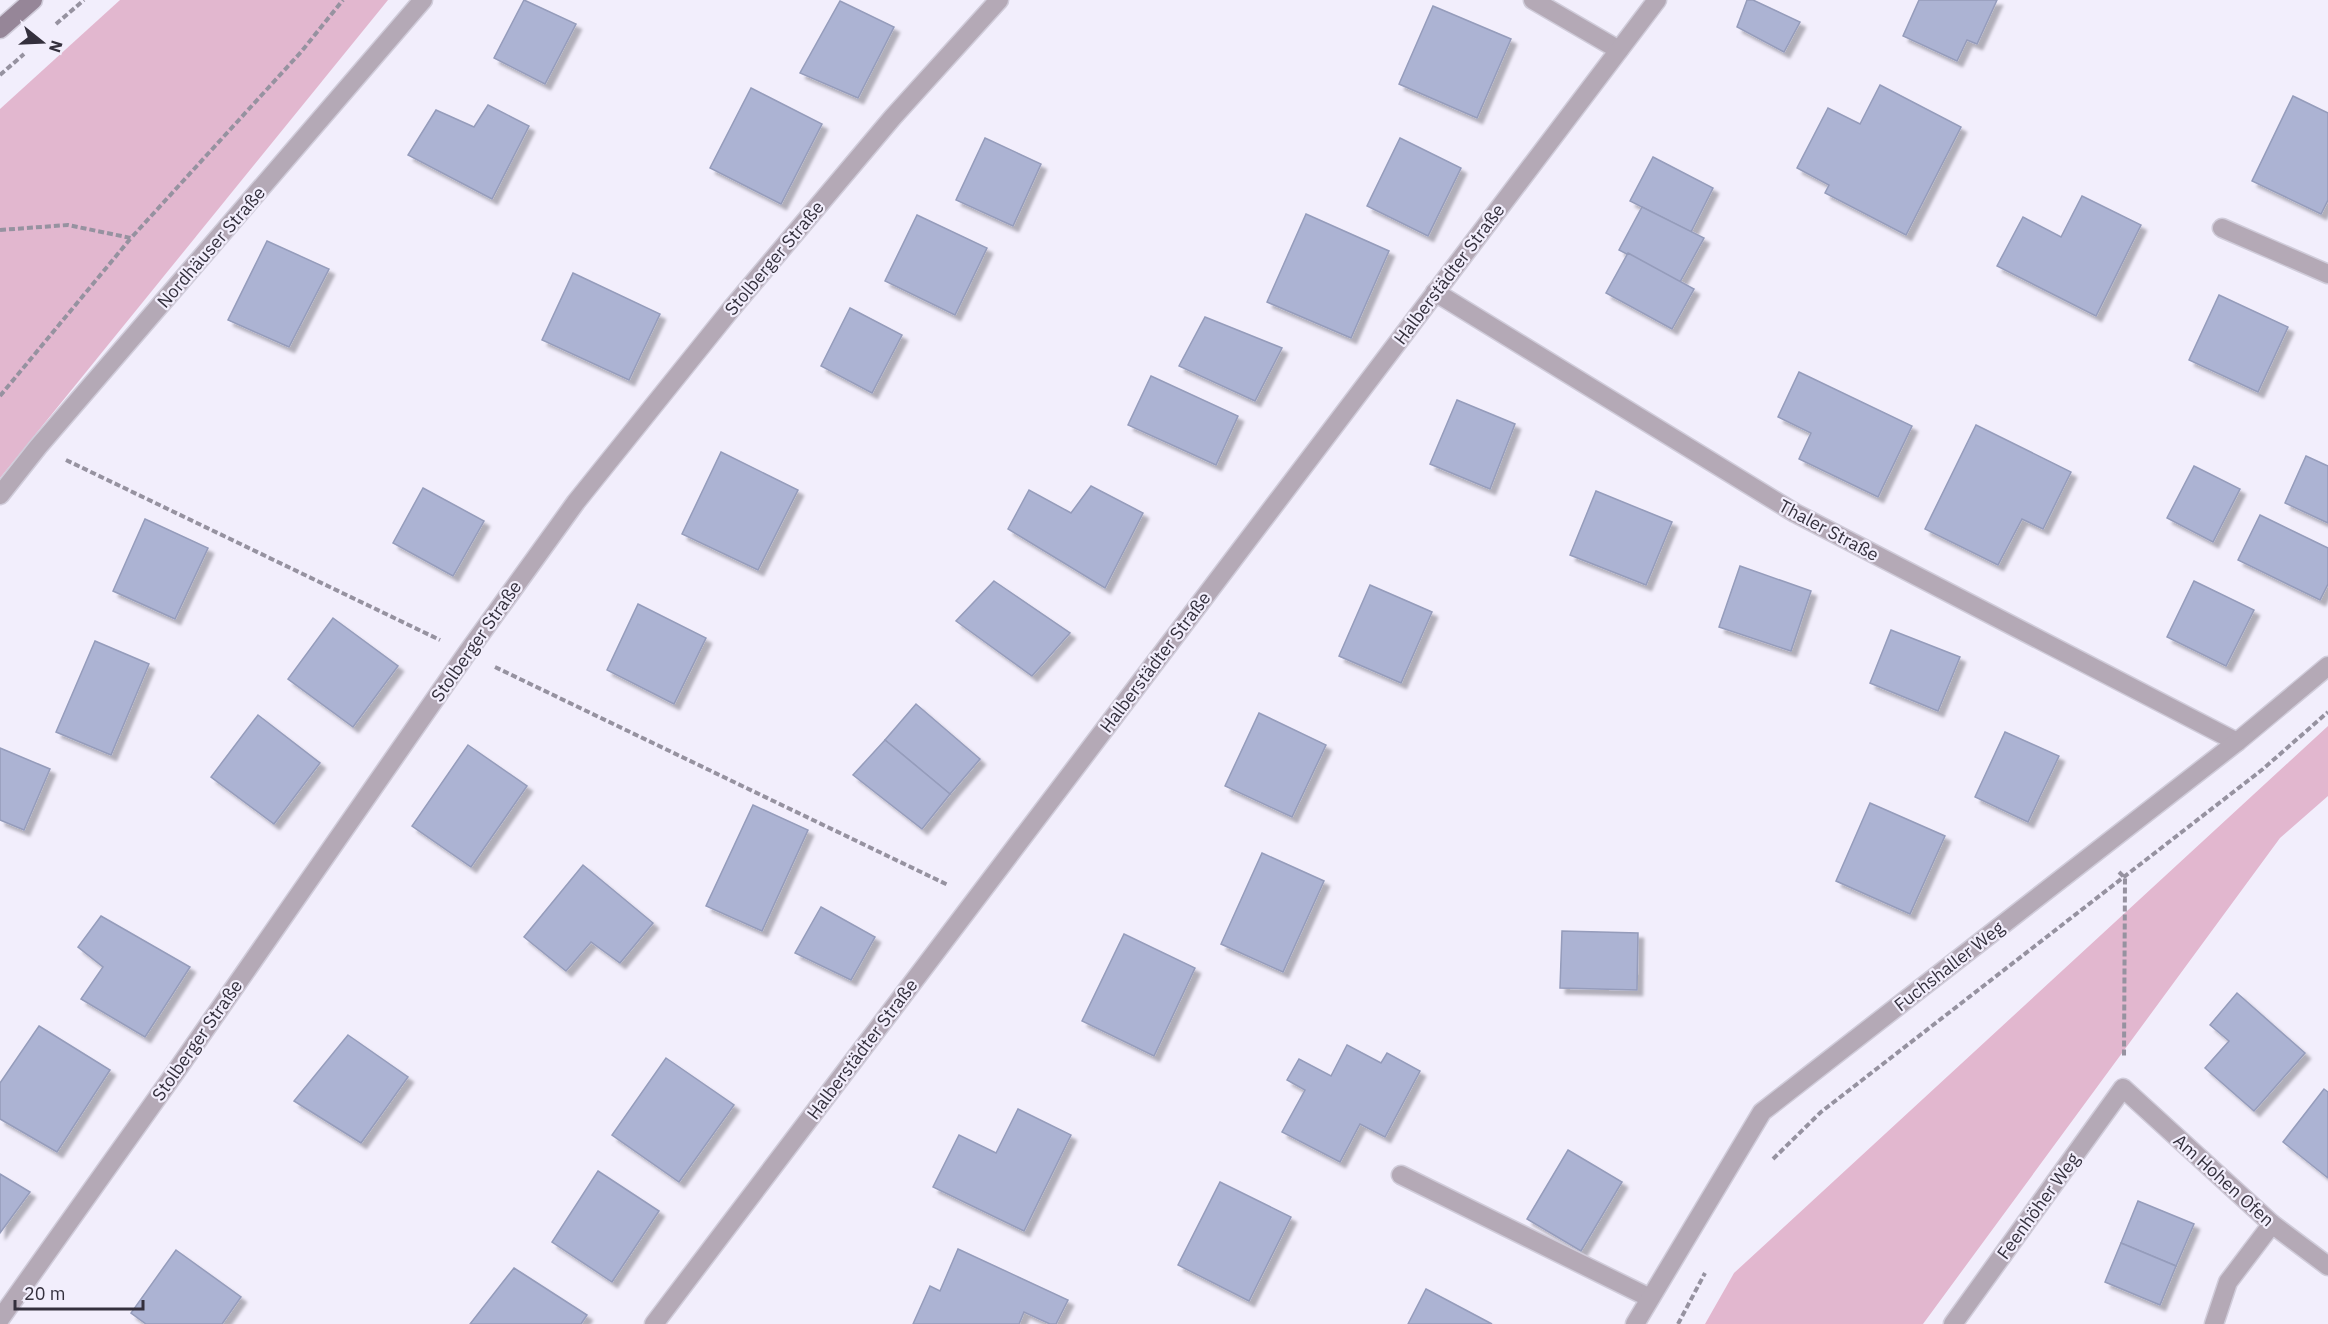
<svg xmlns="http://www.w3.org/2000/svg" width="2328" height="1324" viewBox="0 0 2328 1324" font-family="'IBM Plex Sans',sans-serif">
  <style>
    .green { fill: #e2b7cf }
    .building { fill: #acb3d3; stroke: #959cbb; stroke-width: 1.5; filter: url(#shadow) }
    .lines { fill: none; stroke-linecap: round; stroke-linejoin: round }
    .lane-casing { stroke: #d0ccda; stroke-width: 21 }
    .street-casing { stroke: #d0ccda; stroke-width: 21 }
    .secondary-casing { stroke: #d0ccda; stroke-width: 21 }
    .path { stroke: #9692a0; stroke-width: 4; stroke-dasharray: 6 3; stroke-linecap: butt }
    .lane { stroke: #b4a9b6; stroke-width: 18 }
    .street { stroke: #b4a9b6; stroke-width: 18 }
    .secondary { stroke: #968698; stroke-width: 18 }
    .labels { text-anchor: middle; dominant-baseline: central; stroke-width: 4.5; stroke-linejoin: round; paint-order: stroke }
    .street-label { font-size: 18px; fill: #34303d; stroke: #f2eefc }
  </style>
  <defs>
    <filter id="shadow"><feDropShadow dx="5.5" dy="5.5" stdDeviation="1.5" flood-color="#0004"/></filter>
  </defs>
  <rect width="100%" height="100%" fill="#f2eefc"/>
  <!-- green -->
  <g class="green">
    <polygon points="120,0 388,0 0,478 0,109"/>
    <polygon points="2328,726 2328,796 2280,838 1923,1324 1705,1324 1734,1273"/>
  </g>
  <!-- building -->
  <g class="building">
    <polygon points="524,0 576,24 545,84 494,58"/>
    <polygon points="1747,0 1753,0 1800,22 1784,52 1737,27"/>
    <polygon points="1919,0 1997,0 1977,44 1967,40 1957,61 1903,36"/>
    <polygon points="840,1 894,27 858,98 800,73"/>
    <polygon points="1433,6 1511,39 1477,118 1399,84"/>
    <polygon points="1880,85 1961,127 1906,235 1825,193 1829,185 1797,168 1828,108 1860,124"/>
    <polygon points="751,88 822,124 781,204 710,168"/>
    <polygon points="2293,96 2328,113 2328,200 2321,214 2252,181"/>
    <polygon points="488,105 529,126 492,199 408,155 436,110 474,127"/>
    <polygon points="985,138 1041,164 1013,226 956,200"/>
    <polygon points="1400,138 1461,168 1428,236 1367,206"/>
    <polygon points="1653,157 1713,188 1691,232 1630,201"/>
    <polygon points="2082,196 2141,225 2096,316 1997,266 2023,217 2061,237"/>
    <polygon points="1642,207 1704,238 1680,282 1619,250"/>
    <polygon points="1306,214 1389,251 1351,338 1267,302"/>
    <polygon points="917,215 987,248 955,315 885,281"/>
    <polygon points="267,241 329,269 289,347 228,320"/>
    <polygon points="1628,253 1694,289 1672,329 1606,293"/>
    <polygon points="573,273 660,314 629,380 542,340"/>
    <polygon points="2219,295 2288,327 2258,392 2189,360"/>
    <polygon points="850,308 902,335 872,393 821,366"/>
    <polygon points="1205,317 1282,348 1255,401 1179,366"/>
    <polygon points="1799,372 1912,426 1878,497 1799,459 1811,433 1778,417"/>
    <polygon points="1151,376 1238,416 1216,465 1128,425"/>
    <polygon points="1457,400 1515,424 1490,489 1430,464"/>
    <polygon points="1976,425 2071,472 2043,529 2022,519 1998,565 1925,529"/>
    <polygon points="721,452 798,490 758,570 682,534"/>
    <polygon points="2306,456 2328,466 2328,523 2285,503"/>
    <polygon points="2194,466 2240,489 2213,542 2167,518"/>
    <polygon points="1091,486 1143,513 1105,588 1008,529 1029,490 1071,513"/>
    <polygon points="423,488 484,521 453,576 393,543"/>
    <polygon points="1596,491 1672,522 1646,585 1570,555"/>
    <polygon points="2260,515 2328,548 2328,584 2320,600 2238,560"/>
    <polygon points="145,519 208,548 175,619 113,591"/>
    <polygon points="1740,566 1811,591 1791,651 1719,627"/>
    <polygon points="994,581 1070,633 1032,676 956,621"/>
    <polygon points="2194,581 2254,610 2226,666 2167,637"/>
    <polygon points="1370,585 1432,612 1401,683 1339,656"/>
    <polygon points="638,604 706,638 674,704 607,670"/>
    <polygon points="333,618 398,666 353,727 288,679"/>
    <polygon points="1891,630 1960,657 1938,711 1870,683"/>
    <polygon points="95,641 149,664 111,755 56,732"/>
    <polygon points="916,704 980,759 950,794 885,740"/>
    <polygon points="1259,713 1326,745 1292,817 1225,786"/>
    <polygon points="258,715 320,763 274,824 211,777"/>
    <polygon points="2005,732 2059,756 2028,822 1975,797"/>
    <polygon points="885,740 950,794 922,829 853,775"/>
    <polygon points="468,745 527,786 471,867 412,826"/>
    <polygon points="0,748 50,769 24,830 0,820"/>
    <polygon points="1870,803 1945,836 1910,914 1836,881"/>
    <polygon points="753,805 808,830 762,931 706,906"/>
    <polygon points="1262,853 1324,881 1283,972 1221,944"/>
    <polygon points="583,865 653,923 620,963 591,942 566,971 524,937"/>
    <polygon points="821,907 875,937 851,980 795,953"/>
    <polygon points="101,916 190,967 145,1037 81,999 103,967 78,947"/>
    <polygon points="1562,931 1638,933 1637,990 1560,988"/>
    <polygon points="1124,934 1195,968 1154,1056 1082,1021"/>
    <polygon points="2237,993 2305,1053 2254,1111 2205,1068 2229,1041 2210,1025"/>
    <polygon points="39,1026 110,1070 57,1152 0,1119 0,1083"/>
    <polygon points="348,1035 408,1077 361,1143 294,1101"/>
    <polygon points="1347,1045 1381,1063 1387,1053 1420,1071 1385,1137 1360,1124 1340,1162 1282,1132 1305,1090 1287,1080 1299,1059 1331,1076"/>
    <polygon points="666,1058 734,1105 679,1182 612,1135"/>
    <polygon points="2324,1089 2328,1092 2328,1178 2283,1142"/>
    <polygon points="1018,1109 1071,1135 1024,1231 933,1187 959,1135 996,1153"/>
    <polygon points="1568,1150 1622,1182 1581,1251 1527,1219"/>
    <polygon points="598,1171 659,1211 612,1282 552,1242"/>
    <polygon points="0,1174 30,1192 0,1233"/>
    <polygon points="1220,1182 1291,1217 1249,1301 1178,1265"/>
    <polygon points="2138,1201 2194,1224 2176,1266 2121,1243"/>
    <polygon points="2121,1243 2176,1266 2160,1305 2105,1282"/>
    <polygon points="958,1249 1068,1300 1056,1324 1050,1324 1024,1312 1019,1324 913,1324 930,1286 940,1291"/>
    <polygon points="176,1250 241,1297 222,1324 146,1324 131,1313"/>
    <polygon points="514,1268 587,1315 581,1324 470,1324"/>
    <polygon points="1426,1289 1492,1324 1408,1324"/>
  </g>
  <g class="lines">
    <defs>
      <polyline id="lane" points="1401,1175 1650,1298"/>
      <g id="street">
        <polyline points="1533,0 1619,50"/>
        <polyline points="2222,228 2328,274"/>
        <polyline points="1435,292 1795,513 2237,742"/>
        <polyline points="0,495 38,447 423,0"/>
        <polyline points="0,1319 177,1070 467,653 576,502 732,308 893,117 999,0"/>
        <polyline points="654,1324 1657,0"/>
        <polyline points="1635,1324 1762,1112 2237,742 2328,666"/>
        <polyline points="1953,1324 2123,1088 2272,1224 2328,1266"/>
        <polyline points="2214,1324 2228,1282 2272,1224"/>
      </g>
      <polyline id="secondary" points="0,29 33,0"/>
    </defs>
    <!-- lane casing -->
    <use href="#lane" class="lane-casing"/>
    <!-- street casing -->
    <use href="#street" class="street-casing"/>
    <!-- secondary casing -->
    <use href="#secondary" class="secondary-casing"/>
    <!-- path -->
    <g class="path">
      <polyline points="56,24 84,0"/>
      <polyline points="0,75 24,54"/>
      <polyline points="0,230 68,225 131,238 301,52 343,0"/>
      <polyline points="0,396 131,238"/>
      <polyline points="66,460 440,640"/>
      <polyline points="495,667 948,885"/>
      <polyline points="2119,872 2125,878 2124,1057"/>
      <polyline points="1773,1159 1821,1112 2263,769 2328,712"/>
      <polyline points="1678,1324 1705,1273"/>
    </g>
    <!-- lane -->
    <use href="#lane" class="lane"/>
    <!-- street -->
    <use href="#street" class="street"/>
    <!-- secondary -->
    <use href="#secondary" class="secondary"/>
  </g>
  <g class="labels">
    <!-- street labels -->
    <g class="street-label">
      <text transform="translate(211 247) rotate(-49)">Nordhäuser Straße</text>
      <text transform="translate(774 258) rotate(-50)">Stolberger Straße</text>
      <text transform="translate(1449 274) rotate(-53)">Halberstädter Straße</text>
      <text transform="translate(1829 530) rotate(28)">Thaler Straße</text>
      <text transform="translate(476 641) rotate(-55)">Stolberger Straße</text>
      <text transform="translate(1155 662) rotate(-53)">Halberstädter Straße</text>
      <text transform="translate(1949 966) rotate(-38)">Fuchshaller Weg</text>
      <text transform="translate(197 1040) rotate(-55)">Stolberger Straße</text>
      <text transform="translate(862 1049) rotate(-53)">Halberstädter Straße</text>
      <text transform="translate(2224 1180) rotate(42)">Am Hohen Ofen</text>
      <text transform="translate(2038 1206) rotate(-54)">Feenhöher Weg</text>
    </g>
  </g>
  <!-- north arrow -->
  <g transform="translate(42 42) rotate(108)" stroke="#f2eefc" stroke-width="4.5" paint-order="stroke">
  <path d="M0-4.5L10 22L0 15L-10 22Z" fill="#34303d"/>
  <text y="-9" font-size="16" font-weight="bold" text-anchor="middle" fill="#34303d">N</text>
  </g>
  <!-- scale -->
  <path d="M15 1300v9h128v-9" fill="none" stroke="#34303d" stroke-width="3"/>
  <text x="24" y="1300" font-size="18" fill="#34303d" stroke="#f2eefc" stroke-width="4.5" paint-order="stroke">20 m</text>
</svg>
